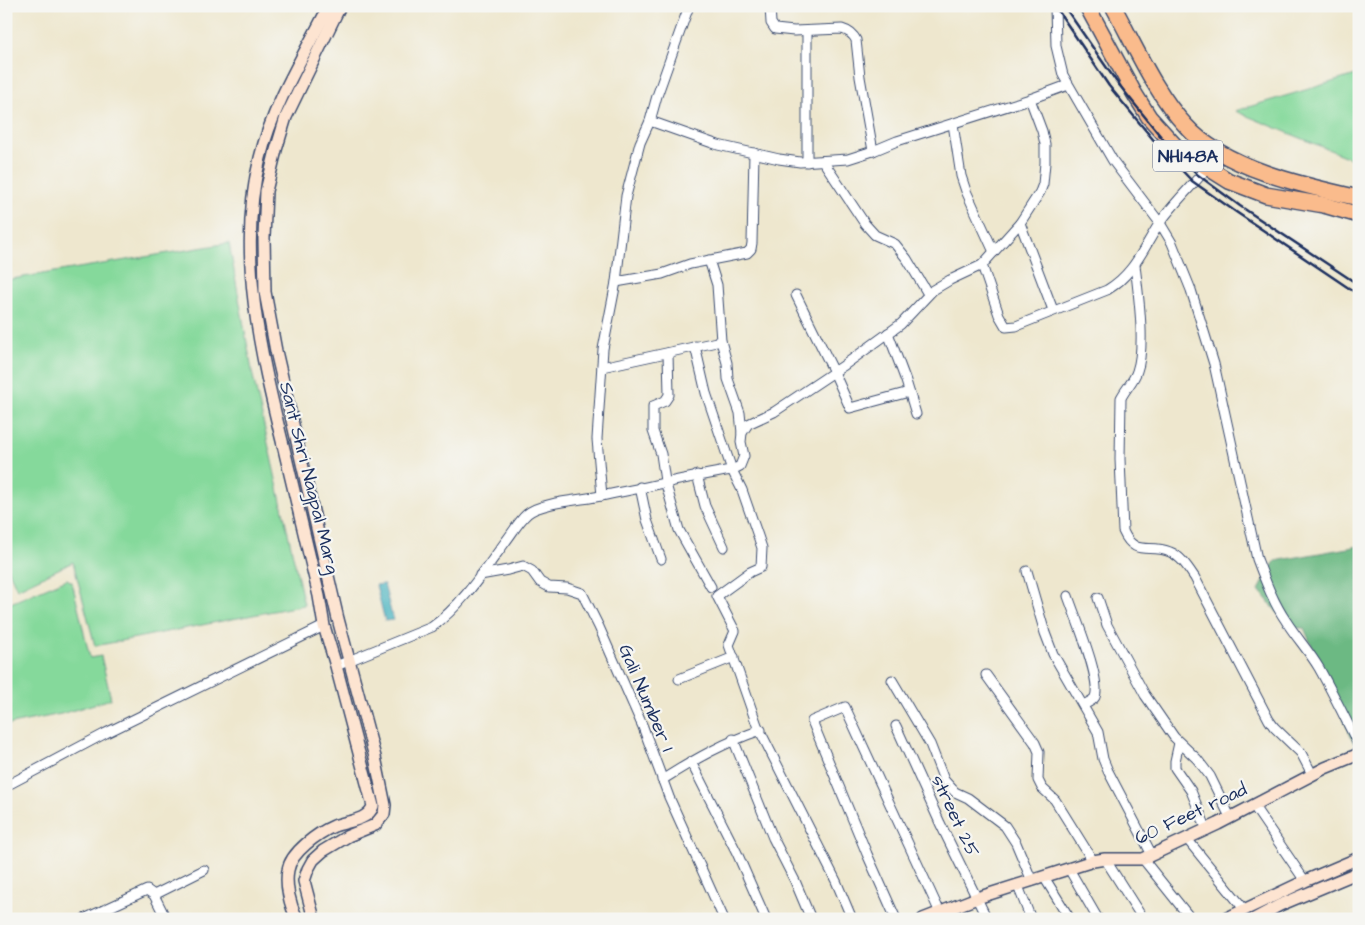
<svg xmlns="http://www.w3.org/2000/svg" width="1365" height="925" viewBox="0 0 1365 925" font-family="'Architects Daughter',sans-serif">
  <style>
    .green { fill: #85d99b; stroke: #50847c }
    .forest { fill: #6cb983; stroke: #447470 }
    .water { fill: #42b1be; stroke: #2e708e }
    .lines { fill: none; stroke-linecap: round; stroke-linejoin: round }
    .street-casing { stroke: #3b4b6f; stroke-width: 11 }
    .secondary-casing { stroke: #3b4b6f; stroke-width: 14 }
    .highway-casing { stroke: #3b4b6f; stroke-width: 18 }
    .street { stroke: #fff; stroke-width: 9 }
    .secondary { stroke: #fde4d1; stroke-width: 11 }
    .highway { stroke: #fabb8c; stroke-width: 15 }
    .rail { stroke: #1b2f5e; stroke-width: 2.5 }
    .labels { text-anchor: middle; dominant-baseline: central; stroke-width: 4.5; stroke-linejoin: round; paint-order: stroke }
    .shield { fill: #f6f6f2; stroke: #5d6b8a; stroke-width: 1 }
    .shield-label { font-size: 18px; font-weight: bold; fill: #1b2f5e }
    .street-label { font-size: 19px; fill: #1b2f5e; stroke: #f6f6f2 }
  </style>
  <rect width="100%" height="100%" fill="#f6f6f2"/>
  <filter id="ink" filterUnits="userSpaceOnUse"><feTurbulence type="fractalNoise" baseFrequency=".02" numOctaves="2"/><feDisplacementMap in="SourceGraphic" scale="10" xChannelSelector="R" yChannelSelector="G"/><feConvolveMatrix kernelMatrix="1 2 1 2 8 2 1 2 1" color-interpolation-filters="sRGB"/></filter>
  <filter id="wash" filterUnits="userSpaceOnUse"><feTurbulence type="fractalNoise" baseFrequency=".0096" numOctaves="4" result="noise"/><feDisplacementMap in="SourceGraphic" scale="20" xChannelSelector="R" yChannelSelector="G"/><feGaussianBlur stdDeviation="1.12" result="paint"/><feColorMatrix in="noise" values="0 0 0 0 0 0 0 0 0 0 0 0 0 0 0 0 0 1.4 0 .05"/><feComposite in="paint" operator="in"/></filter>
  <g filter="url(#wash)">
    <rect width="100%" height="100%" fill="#eee7ce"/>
    <!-- green -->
    <g class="green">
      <polygon points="1359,74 1359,162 1235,111"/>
      <polygon points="229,243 253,376 304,605 95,646 73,562 17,589 6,565 6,280"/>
      <polygon points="67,579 72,582 90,658 101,656 111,699 61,714 6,725 6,605"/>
    </g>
    <!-- forest -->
    <polygon class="forest" points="1359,546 1359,755 1304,628 1290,628 1259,590 1275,561"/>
    <!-- water -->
    <polygon class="water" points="384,584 393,620 385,621 376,585"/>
  </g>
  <g filter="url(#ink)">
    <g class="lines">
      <defs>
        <g id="street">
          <path d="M770,6L771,23L775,29L794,31L842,29C849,31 853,34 856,40L860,77L873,151"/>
          <path d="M1055,6L1056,46L1063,75L1113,161L1160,223L1172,243L1191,290L1214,364L1257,559C1265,580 1273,602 1286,621C1296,637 1309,651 1319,668C1333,693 1346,720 1359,746"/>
          <polyline points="650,121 718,145 779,159 800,162 848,159 873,151 897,141 1030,99 1068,85"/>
          <polyline points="953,124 961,176 966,191 994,252"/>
          <polyline points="823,161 865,224 875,235 895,244 907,259 928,294"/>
          <polyline points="807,162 807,31"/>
          <polyline points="1020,223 1053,310"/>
          <polyline points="709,260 717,285 721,341 727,363 728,379 740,413 742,433"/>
          <path d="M982,265L999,315L1006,327L1016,326L1107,290C1134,274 1143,249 1159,224C1173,204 1192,186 1207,168"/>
          <path d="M1135,265C1138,292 1146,346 1137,371C1134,381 1126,388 1121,398L1120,459L1123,531C1135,558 1149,543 1170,552C1181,556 1189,569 1195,578L1269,720L1274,727L1301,753L1312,774"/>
          <polyline points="616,282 662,274 690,264 747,253 751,249 752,243 754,153"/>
          <polyline points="796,295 834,372 850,408 909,392"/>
          <polyline points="888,333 906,381 916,414"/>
          <polyline points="695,346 706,393 732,470 742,490 758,536 762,548 761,567 750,572 717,596 735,631 729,645 757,725 836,881 852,919"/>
          <polyline points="668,353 669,395 665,401 653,406 653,431 661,454 665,481 679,530 711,587"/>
          <polyline points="602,367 721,341"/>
          <polyline points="697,475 705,506 724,547"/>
          <polyline points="640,487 647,520 661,559"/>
          <polyline points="602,496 597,439 603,349 616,282 626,196 640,143 650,121 657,96 689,6"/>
          <polyline points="1027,571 1045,633 1053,654 1098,732 1103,759 1108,771 1152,855"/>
          <polyline points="480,575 508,570 523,566 532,571 540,582 549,587 567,588 582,593 599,627 643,727 669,797 724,919"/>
          <path d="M1068,596C1074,614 1102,680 1095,697C1093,701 1087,703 1083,705"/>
          <polyline points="1098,598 1107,625 1145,695 1174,737 1197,759 1210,776 1230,817"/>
          <path d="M336,666L432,627C462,605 484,571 506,541C513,532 519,521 527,514C540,502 582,500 601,496C645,488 687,477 732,470L740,466L744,456L741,442L742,433L748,424L774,412L843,366L901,324L933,290L950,280L982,265L1020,223L1040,192L1043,184L1045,163V144L1042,131L1030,99"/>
          <polyline points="986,675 1035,743 1039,752 1038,780 1042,788 1055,800 1093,861"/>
          <polyline points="679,679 734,657"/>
          <polyline points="892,680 930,744 944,780 955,792 968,798 1005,826 1016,843 1032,881"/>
          <polyline points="896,726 940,823 987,919"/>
          <polyline points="733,739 773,838 795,881 811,919"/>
          <polyline points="1179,743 1175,761 1175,768 1191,791 1207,830"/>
          <polyline points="691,762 737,853 766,919"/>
          <path d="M662,780C695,759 725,742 761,730"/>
          <polyline points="6,786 106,733 324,626"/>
          <polyline points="1253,805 1305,881"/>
          <polyline points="1187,839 1244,909"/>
          <polyline points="1105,859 1143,919"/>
          <polyline points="1143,859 1191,919"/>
          <polyline points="1069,869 1098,919"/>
          <polyline points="1044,877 1070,919"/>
          <polyline points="1018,886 1031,919"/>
          <polyline points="154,895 204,870"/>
          <polyline points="84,919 147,890 154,895 166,919"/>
          <polyline points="896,919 867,854 812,721 845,707 943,919"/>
        </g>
        <g id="secondary">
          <path d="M297,919C290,905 285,885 288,870C291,852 318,833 334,826C347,821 368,821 373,806L336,666L324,626L319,596C307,547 296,498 284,449C261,356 236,253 260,158C273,104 304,55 329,6"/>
          <polyline points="314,919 304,881 308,869 313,860 323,851 348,836 375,825 384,814 385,805 375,757 338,619 276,351 265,292 264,238 266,191 276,150 286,117 340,6"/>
          <polyline points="923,919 977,898 1093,861 1105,859 1143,859 1218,824 1325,768 1359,754"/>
          <polyline points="1225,919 1305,881 1359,858"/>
          <polyline points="1254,919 1280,905 1359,872"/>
        </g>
        <g id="highway">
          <polyline points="1087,6 1134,93 1149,117 1178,149 1229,181 1266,195 1324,205 1359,215"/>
          <path d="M1113,6C1134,44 1156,95 1186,126C1223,168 1305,186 1359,198"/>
        </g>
      </defs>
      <!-- street casing -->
      <use href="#street" class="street-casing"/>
      <!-- secondary casing -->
      <use href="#secondary" class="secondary-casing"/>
      <!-- highway casing -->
      <use href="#highway" class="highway-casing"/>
      <!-- street -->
      <use href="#street" class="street"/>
      <!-- secondary -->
      <use href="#secondary" class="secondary"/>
      <!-- highway -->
      <use href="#highway" class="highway"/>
      <!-- rail -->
      <g class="rail">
        <polyline points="1055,6 1109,86 1156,143 1192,181 1236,212 1359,295"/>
        <polyline points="1064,6 1116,81 1162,138 1198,175 1240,206 1359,285"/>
      </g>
    </g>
  </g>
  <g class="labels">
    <!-- shield labels -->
    <rect class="shield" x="1153" y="140.5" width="70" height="31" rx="4"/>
    <g class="shield-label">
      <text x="1188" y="156">NH148A</text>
    </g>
    <!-- street labels -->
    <g class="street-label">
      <text transform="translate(309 478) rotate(76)">Sant Shri Nagpal Marg</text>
      <text transform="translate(646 698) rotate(67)">Gali Number 1</text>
      <text transform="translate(1191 814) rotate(-25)">60 Feet road</text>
      <text transform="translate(955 816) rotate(65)">street 25</text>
    </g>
  </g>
  <!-- margin -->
  <rect width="1365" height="925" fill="none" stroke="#f6f6f2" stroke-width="25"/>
</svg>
